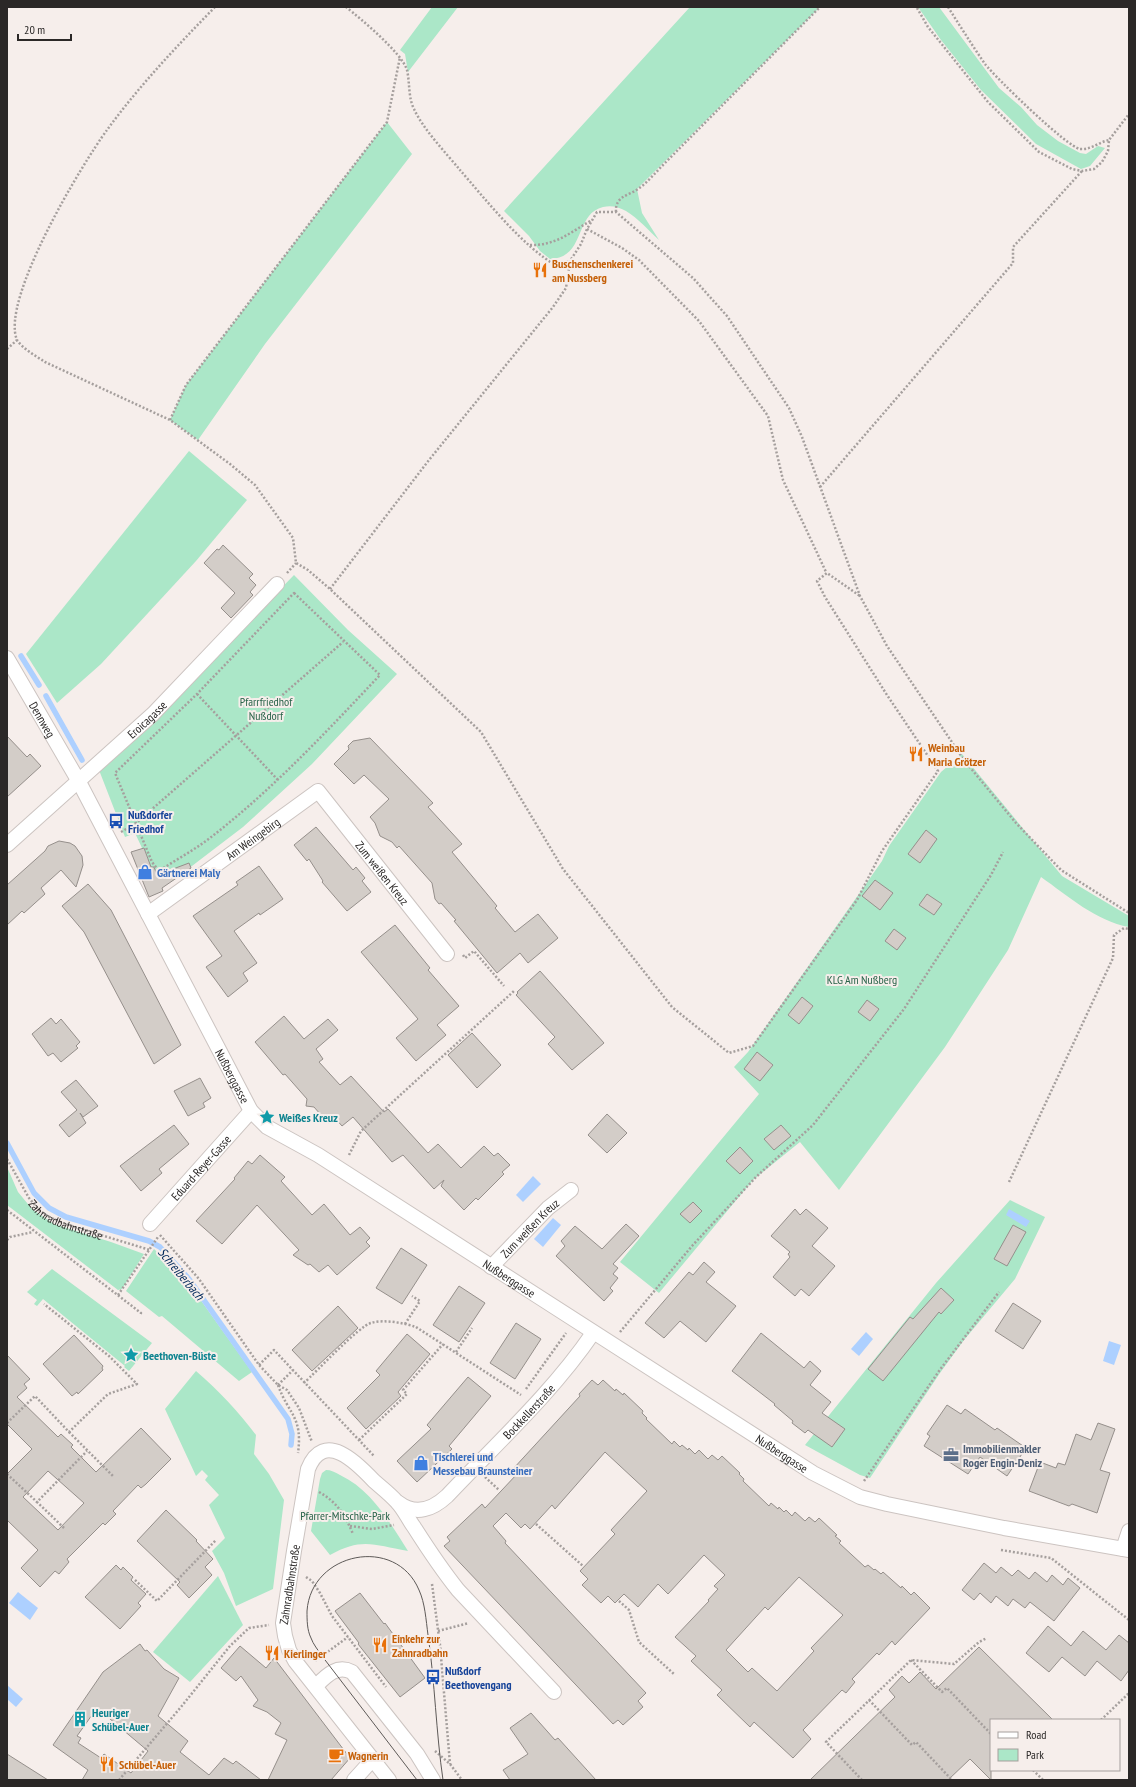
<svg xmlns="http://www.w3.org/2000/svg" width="1136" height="1787" viewBox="0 0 1136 1787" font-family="'PT Sans Narrow',sans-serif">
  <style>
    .green { fill: #abe7c8 }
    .water { fill: #add0ff }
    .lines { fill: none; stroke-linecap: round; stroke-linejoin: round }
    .stream { stroke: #add0ff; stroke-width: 5.5 }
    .building { fill: #d3cdc8; stroke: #958f8b; fill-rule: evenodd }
    .minor-casing { stroke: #ccc4c1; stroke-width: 16 }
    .path { stroke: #a59f9d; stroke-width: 2.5; stroke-dasharray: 2 2; stroke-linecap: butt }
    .minor { stroke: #fff; stroke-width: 14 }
    .tram { stroke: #5e5a58; stroke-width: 1 }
    .labels { text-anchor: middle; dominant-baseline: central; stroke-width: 4; stroke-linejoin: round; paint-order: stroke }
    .food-label { font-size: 12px; font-weight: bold; fill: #c56008; stroke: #f6eeeb; text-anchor: start }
    .park-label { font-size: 12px; fill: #286349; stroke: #f6eeeb }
    .street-label { font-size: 12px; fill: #2b2827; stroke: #f6eeeb }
    .transit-label { font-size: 12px; font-weight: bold; fill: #164399; stroke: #f6eeeb; text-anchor: start }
    .shop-label { font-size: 12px; font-weight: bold; fill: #366cbe; stroke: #f6eeeb; text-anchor: start }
    .culture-label { font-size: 12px; font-weight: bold; fill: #0d838f; stroke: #f6eeeb; text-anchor: start }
    .service-label { font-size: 12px; font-weight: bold; fill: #4e5e75; stroke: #f6eeeb; text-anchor: start }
    .water-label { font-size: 13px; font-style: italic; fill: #00285a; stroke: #f6eeeb }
  </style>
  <rect width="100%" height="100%" fill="#f6eeeb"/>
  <!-- green -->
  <g class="green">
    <polygon points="432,7 458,7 408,72 405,54 400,50"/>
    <path d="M690,7H820L637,189L642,213L659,240C649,231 638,218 626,211C618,207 612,205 603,207C574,214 586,258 550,259L540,251L529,236L504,211Z"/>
    <polygon points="918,7 939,7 999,88 1021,107 1037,125 1058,141 1080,153 1086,154 1098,146 1105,148 1090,166 1081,169 1036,144 981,90 941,40"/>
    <polygon points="387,122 412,154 265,344 198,440 170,420 186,385"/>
    <polygon points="189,451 247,500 196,561 101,664 57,703 26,654"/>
    <polygon points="294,575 348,630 397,674 312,764 243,827 171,882 165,872 157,875 154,867 151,867 144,848 142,848 135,833 125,837 99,770 197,675"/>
    <path d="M962,754L1062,876L1129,916V927C1096,921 1068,896 1041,877L1008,950L945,1047L839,1190L800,1142L753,1180L659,1293L620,1262L759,1094L734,1067L748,1052L882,861L889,846L941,772Z"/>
    <polygon points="7,1167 18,1192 32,1209 54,1224 111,1242 144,1254 122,1289 118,1290 7,1205"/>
    <polygon points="1010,1200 1045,1217 1015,1279 964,1340 940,1373 870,1478 860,1475 805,1445 936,1283"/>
    <polygon points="154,1249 179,1273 197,1295 252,1372 239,1381 162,1316 159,1317 126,1291"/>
    <polygon points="52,1269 152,1343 129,1371 124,1367 125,1366 43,1299 37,1306 34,1304 37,1300 27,1292"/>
    <path d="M196,1371C219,1391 238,1411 256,1435L254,1454L269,1474L284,1500L273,1589L236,1606L224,1573L212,1551L225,1538L209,1505L219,1495L205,1480L208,1476L202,1470L196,1476L165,1409Z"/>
    <path d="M326,1470C331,1470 335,1472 340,1475C372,1490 390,1523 408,1551C374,1545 362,1537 330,1555L311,1531L320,1479L322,1473Z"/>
    <polygon points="218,1576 243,1625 190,1682 153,1652"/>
  </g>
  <!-- water -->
  <g class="water">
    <polygon points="533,1176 541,1184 523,1202 516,1195"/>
    <polygon points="1009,1209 1030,1221 1026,1227 1006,1215"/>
    <polygon points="553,1218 561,1225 543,1247 534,1239"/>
    <polygon points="866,1332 873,1339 859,1356 851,1349"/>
    <polygon points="1109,1341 1121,1345 1114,1365 1103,1361"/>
    <polygon points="18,1592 38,1608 30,1620 9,1603"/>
    <polygon points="7,1685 23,1699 16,1707 7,1699"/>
  </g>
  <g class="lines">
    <!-- stream -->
    <g class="stream">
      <polyline points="21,656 39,685"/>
      <polyline points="46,696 82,760"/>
      <polyline points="7,1143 34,1193 49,1208 66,1217 149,1241 160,1247 189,1279 288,1419 292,1434 291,1445"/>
    </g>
  </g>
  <!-- building -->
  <g class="building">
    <polygon points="223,545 253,574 249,578 256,585 250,592 253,595 231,618 221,608 235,593 204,563 217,549 219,550"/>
    <polygon points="7,736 27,757 30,754 41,766 7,797"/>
    <polygon points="370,738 433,803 428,807 462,844 452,852 497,906 495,908 515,932 538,914 558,938 528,963 520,953 497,973 454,921 456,920 441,903 439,904 435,899 432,883 399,846 397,848 392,842 380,836 375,823 370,817 389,799 364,775 354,784 334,764 349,749 348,746 353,741"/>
    <polygon points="316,827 353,870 356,867 365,878 362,881 371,892 347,911 322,882 323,881 309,859 307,861 294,845"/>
    <polygon points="926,830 937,839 920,863 908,854"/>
    <polygon points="59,841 70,843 75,846 82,856 83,865 76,887 61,870 41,888 45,894 24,913 22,911 7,925 7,885 45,851 48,846"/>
    <polygon points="144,848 151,867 154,867 157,875 189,863 191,868 162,888 163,891 149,897 131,852"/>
    <polygon points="259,866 283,899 260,915 259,913 234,931 257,963 243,973 248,981 228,997 206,967 222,956 193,916 238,885 236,882"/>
    <polygon points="875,880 893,893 880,910 862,896"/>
    <polygon points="88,884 111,910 181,1045 154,1064 84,932 62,906"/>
    <polygon points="927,894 942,904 934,915 919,905"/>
    <polygon points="395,925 430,968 428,970 459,1006 437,1025 446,1035 416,1061 396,1038 418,1019 361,952"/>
    <polygon points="894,929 906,938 897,950 885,941"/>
    <polygon points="540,971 604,1043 572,1070 548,1044 555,1037 516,995 518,993 517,992"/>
    <polygon points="802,997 813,1006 799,1024 788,1015"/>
    <polygon points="867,1000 879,1009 870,1021 858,1012"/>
    <polygon points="284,1016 304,1039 328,1019 338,1030 316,1049 323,1059 319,1062 340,1085 351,1076 384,1112 388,1109 428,1153 438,1144 461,1168 484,1146 494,1156 498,1153 510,1165 502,1172 504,1174 478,1200 476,1198 464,1210 441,1186 444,1180 434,1189 403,1155 392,1162 353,1117 342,1126 335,1118 328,1123 314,1107 306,1106 307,1099 285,1074 283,1075 255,1042"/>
    <polygon points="51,1018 56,1024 61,1019 80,1042 76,1046 78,1048 61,1062 53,1053 48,1056 32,1034"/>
    <polygon points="472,1033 501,1065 477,1088 448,1055"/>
    <polygon points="757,1052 773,1065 760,1081 744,1069"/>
    <polygon points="200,1078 211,1098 203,1103 205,1107 188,1116 174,1091"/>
    <polygon points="76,1080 98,1106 83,1117 80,1113 86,1123 69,1137 59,1125 77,1110 61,1092"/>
    <polygon points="607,1114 627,1133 607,1153 588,1135"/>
    <polygon points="174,1125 189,1144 159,1169 162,1173 141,1191 120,1166"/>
    <polygon points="781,1125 791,1136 774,1150 764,1139"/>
    <polygon points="740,1147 753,1161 740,1174 726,1161"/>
    <polygon points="260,1155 285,1177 281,1181 312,1215 324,1204 350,1235 360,1227 370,1238 366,1242 370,1246 337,1275 328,1265 319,1272 310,1264 308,1265 293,1255 299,1250 257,1205 222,1244 196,1221 235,1179 234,1178 248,1161 252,1164"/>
    <polygon points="693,1202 702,1211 690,1223 680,1214"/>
    <polygon points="795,1209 800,1215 806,1209 828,1228 812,1246 835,1266 809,1296 801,1289 795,1296 773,1277 790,1257 788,1254 790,1252 771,1236"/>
    <polygon points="626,1224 639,1236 613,1264 618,1268 613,1274 618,1278 610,1288 613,1291 604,1301 556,1256 565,1246 561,1241 575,1226 602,1249"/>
    <polygon points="1013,1225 1026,1232 1007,1266 994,1259"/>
    <polygon points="401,1248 427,1265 402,1304 376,1288"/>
    <polygon points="704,1262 715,1272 706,1282 736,1306 706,1342 680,1321 664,1338 645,1323 689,1272 693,1275"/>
    <polygon points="459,1286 485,1303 459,1342 433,1325"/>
    <polygon points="941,1288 954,1300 941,1314 939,1312 883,1381 868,1369 910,1317 913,1319"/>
    <polygon points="1013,1303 1041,1321 1023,1349 995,1331"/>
    <polygon points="338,1306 358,1328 312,1371 292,1350"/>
    <polygon points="516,1323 541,1339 515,1379 490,1363"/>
    <polygon points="761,1333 804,1368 810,1361 821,1371 810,1385 831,1402 822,1413 845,1429 832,1447 808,1430 805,1433 792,1423 793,1421 774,1405 775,1404 732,1371"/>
    <polygon points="407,1334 430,1354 398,1392 401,1396 366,1429 347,1408 380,1375 376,1371"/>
    <polygon points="74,1335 103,1366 102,1368 103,1370 78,1394 77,1392 72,1396 43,1364"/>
    <path d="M7,1355L30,1379L24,1384L27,1388L17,1397L58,1437L61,1434L73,1445L71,1447L96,1472L141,1428L171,1459L146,1484L141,1488L138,1485L113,1511L116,1514L105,1525L103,1523L67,1559L69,1562L59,1574L55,1571L40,1587L21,1568L38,1550L7,1520V1474L32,1449L7,1424ZM48,1471L84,1503L58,1530L23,1497Z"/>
    <polygon points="468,1377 491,1396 449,1446 452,1449 417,1482 397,1461 431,1429 427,1425"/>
    <path d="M592,1380L598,1385L603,1380L615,1391L616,1389L623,1395L624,1393L643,1411L642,1413L647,1418L646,1419L672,1444L674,1441L680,1447L682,1445L688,1450L689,1448L695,1454L699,1450L708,1459L712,1455L718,1460L722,1456L740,1473L739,1474L744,1479L743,1481L769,1506L771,1503L778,1509L779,1507L784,1512L786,1510L792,1516L795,1512L805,1521L809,1517L815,1522L819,1518L837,1535L835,1536L841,1541L839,1543L865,1567L868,1565L874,1570L875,1569L881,1574L883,1572L901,1588L902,1586L911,1595L914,1592L930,1608L895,1645L892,1641L879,1655L877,1653L852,1679L855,1682L846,1693L842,1690L803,1730L811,1739L793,1758L754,1722L750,1727L717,1695L722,1690L691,1661L696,1656L675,1637L709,1601L708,1600L718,1589L714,1586L725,1575L704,1555L668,1594L658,1584L638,1607L624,1594L615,1603L608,1596L601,1603L582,1585L588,1579L580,1571L615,1534L611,1530L647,1491L605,1452L555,1509L552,1505L530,1529L525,1524L521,1528L506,1513L493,1526L506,1541L505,1543L646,1693L638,1701L643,1707L623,1725L618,1720L613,1724L444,1546L450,1541L447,1537L482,1504L485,1508L518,1473L513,1469L580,1396L579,1394ZM799,1577L843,1615L811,1648L814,1651L777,1691L752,1668L748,1672L726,1650L765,1607L768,1610Z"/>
    <polygon points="947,1405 961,1414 965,1409 995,1430 997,1428 1026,1448 1007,1476 980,1457 968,1474 924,1446 930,1436 927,1434"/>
    <polygon points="1098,1423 1115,1429 1100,1470 1110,1473 1097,1513 1072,1504 1069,1506 1029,1491 1040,1462 1056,1468 1058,1463 1065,1465 1076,1434 1091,1440"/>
    <polygon points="166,1510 197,1540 196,1541 213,1559 205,1567 212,1575 189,1598 177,1585 180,1582 137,1541"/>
    <polygon points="984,1563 996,1573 1001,1567 1012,1576 1018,1570 1029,1579 1035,1572 1047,1582 1052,1575 1063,1585 1068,1578 1080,1588 1054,1621 1030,1602 1025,1608 1013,1599 1008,1606 996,1596 991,1603 980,1593 974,1600 962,1590"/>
    <polygon points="116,1565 121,1570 123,1567 133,1577 131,1580 146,1594 138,1603 141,1606 120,1629 85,1597"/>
    <polygon points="360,1593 384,1624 385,1623 425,1678 400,1697 358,1644 359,1643 335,1611"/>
    <polygon points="1048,1626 1071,1646 1083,1631 1106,1650 1119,1635 1129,1643 1129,1670 1121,1681 1097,1661 1085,1676 1062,1657 1049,1672 1026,1653"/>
    <path d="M140,1644L145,1651L147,1650L164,1669L179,1678L158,1716L188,1741L180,1752L209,1775L224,1758L233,1764L236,1761L261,1780H82L88,1770L53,1745L103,1672ZM97,1708L148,1751L131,1773L104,1754L101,1758L78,1743L81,1738L77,1736Z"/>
    <polygon points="240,1646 266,1668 274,1658 350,1758 331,1780 268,1780 287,1740 275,1734 281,1723 267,1712 253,1706 258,1700 241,1676 236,1681 221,1668"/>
    <polygon points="979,1647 1053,1720 991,1720 991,1780 970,1759 948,1780 810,1780 895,1697 889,1690 902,1676 909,1683 920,1672 936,1689"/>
    <polygon points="531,1713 555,1740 558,1738 596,1780 510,1780 503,1770 528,1754 510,1728"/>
    <polygon points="7,1754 48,1780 7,1780"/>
  </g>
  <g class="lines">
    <defs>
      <g id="minor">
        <path id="s2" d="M7,658L78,780L251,1111L267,1127L318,1155L813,1473L860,1497L887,1504L1004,1528L1129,1550"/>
        <path id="s3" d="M7,845L153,714L277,584"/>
        <path id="s4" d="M148,914L318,791L447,954"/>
        <path id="s5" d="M150,1224L251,1111"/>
        <path id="s6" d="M491,1267L548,1208L571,1190"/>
        <path id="s7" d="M399,1503C416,1516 433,1509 447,1496C497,1443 552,1393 593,1333"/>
        <polyline points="1123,1549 1129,1531"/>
        <path d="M316,1686C326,1676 337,1664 352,1672L417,1754L433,1780"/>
        <polyline points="354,1780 373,1759"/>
        <path id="s8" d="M389,1780L295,1661L289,1650L285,1636L283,1623L294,1551L308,1469C324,1429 357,1463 374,1481C382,1488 390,1494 397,1502C404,1509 408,1519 414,1527C428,1549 442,1570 458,1590L554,1692"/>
      </g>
    </defs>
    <!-- minor casing -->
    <use href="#minor" class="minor-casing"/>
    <!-- path -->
    <g class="path">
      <path d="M215,7C177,46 139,86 107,130C82,164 0,300 17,340C23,349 36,356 45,362L170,420L230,464L255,485L293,538L296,563L308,570L330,589L481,732L563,869L672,1007L729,1053L753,1046L857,900L882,851L938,771L887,695L825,597L817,581L827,573L860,596"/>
      <path d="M346,7C361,19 402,53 407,70C410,83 408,97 414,109C423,129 446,153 460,170C486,200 523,247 557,266L569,261"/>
      <path d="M948,7C960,26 972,45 985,64C995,77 1067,147 1080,149C1091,150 1099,142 1109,140"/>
      <polyline points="917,8 928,27 988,102 1039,152 1072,169 1082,171 1094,169 1102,162 1108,151 1109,140 1129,114"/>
      <path d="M616,212C615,196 628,196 638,189C647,183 655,173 663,165L820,7"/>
      <polyline points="587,229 622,248 639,260 699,321 768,416 783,480 826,572"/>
      <path d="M530,245C555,246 571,232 592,220"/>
      <polyline points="7,349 17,340"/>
      <polyline points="170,420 186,385 387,122 400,57"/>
      <polyline points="820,487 1013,263 1013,247 1082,171"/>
      <polyline points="287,573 296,563"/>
      <polyline points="330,589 429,460 553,307 566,288 570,261 581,244 587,229 597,212 616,212 693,278 727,316 789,408 802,437 860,596 887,646 964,760 1016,823 1061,870 1129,913"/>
      <path d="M294,593L380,675C327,731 275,787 215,834C198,848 177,859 159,871L152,862L115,773L197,694Z"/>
      <polyline points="197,694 278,780"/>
      <polyline points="121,832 135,824 343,642"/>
      <polyline points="463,955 465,958 474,951 504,986"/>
      <polyline points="349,1155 361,1131 514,991"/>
      <path id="s1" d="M7,1159L29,1198L40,1211L49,1217L65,1224L150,1250"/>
      <polyline points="1009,1182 1113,958 1114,935 1124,928 1129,929"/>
      <polyline points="7,1210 141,1313 140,1315"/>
      <polyline points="160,1235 199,1279 259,1365 278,1385 287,1390 299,1408 312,1442"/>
      <polyline points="7,1240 10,1237 33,1232"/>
      <polyline points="118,1295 158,1237"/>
      <polyline points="405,1324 420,1301 412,1296"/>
      <polyline points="620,1332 692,1246 756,1177 813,1125 904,1009 991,875 1003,852"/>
      <polyline points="456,1352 472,1328"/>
      <polyline points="259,1365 274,1350 374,1456"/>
      <path d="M304,1383C316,1372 359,1326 371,1323C384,1319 404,1323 416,1327L521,1395"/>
      <path d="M278,1385C288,1414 303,1416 298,1453"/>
      <polyline points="278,1385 293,1370"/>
      <polyline points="526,1389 566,1333"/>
      <polyline points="7,1423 35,1396 69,1432 108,1394 137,1384 109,1356 44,1304"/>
      <polyline points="69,1432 113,1476"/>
      <polyline points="359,1440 407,1394 403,1390 443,1344"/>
      <polyline points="7,1474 37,1502"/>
      <polyline points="485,1477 499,1490"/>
      <polyline points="864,1481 939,1371 999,1292"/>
      <path d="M319,1492C337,1502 345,1515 353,1534"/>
      <polyline points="536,1524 583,1566"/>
      <polyline points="350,1526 372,1529 394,1525"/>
      <polyline points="64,1528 37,1502 87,1451"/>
      <polyline points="1001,1550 1051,1558 1129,1620"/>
      <polyline points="306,1577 312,1581 320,1593 332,1616 386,1687"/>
      <polyline points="135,1580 157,1601 216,1540"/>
      <polyline points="432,1584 440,1645 450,1764"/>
      <polyline points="619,1601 629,1610 639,1642 675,1675"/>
      <polyline points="438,1631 469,1623"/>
      <polyline points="911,1660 942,1692 947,1688 991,1734"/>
      <polyline points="315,1661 348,1637"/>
      <polyline points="869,1700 912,1745 916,1742 952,1780"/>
      <polyline points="1101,1720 1129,1693"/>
      <polyline points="435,1751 450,1764 462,1780"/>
      <polyline points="1033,1770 1043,1780"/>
      <polyline points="119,1780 181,1707 230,1646 249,1628 269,1625"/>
      <polyline points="862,1780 826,1742 911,1660 954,1664 979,1642 987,1638"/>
    </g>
    <!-- minor -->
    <use href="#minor" class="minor"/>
    <!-- tram -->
    <path class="tram" d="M417,1780L322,1656C318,1650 313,1644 311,1638C307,1630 307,1620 307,1611C311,1552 396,1535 419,1590C425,1603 426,1620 428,1635C435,1683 436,1732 443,1780"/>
  </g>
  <!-- icons -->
  <defs>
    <symbol id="restaurant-bare" viewBox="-9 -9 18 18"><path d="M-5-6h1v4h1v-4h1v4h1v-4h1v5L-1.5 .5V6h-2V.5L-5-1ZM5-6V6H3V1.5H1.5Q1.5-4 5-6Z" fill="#e8710a" stroke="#f6eeeb" stroke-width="2.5" paint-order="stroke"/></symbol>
    <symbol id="bus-bare" viewBox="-9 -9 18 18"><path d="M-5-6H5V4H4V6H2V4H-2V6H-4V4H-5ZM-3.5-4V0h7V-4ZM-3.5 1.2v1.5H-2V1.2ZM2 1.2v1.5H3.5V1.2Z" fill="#1a4fb4" stroke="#f6eeeb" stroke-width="2.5" paint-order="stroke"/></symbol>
    <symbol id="shop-bare" viewBox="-9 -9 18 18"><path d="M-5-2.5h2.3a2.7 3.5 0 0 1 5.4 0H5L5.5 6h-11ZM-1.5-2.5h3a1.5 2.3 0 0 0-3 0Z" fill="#3f7fe0" stroke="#f6eeeb" stroke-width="2.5" paint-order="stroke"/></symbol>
    <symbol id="sight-bare" viewBox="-9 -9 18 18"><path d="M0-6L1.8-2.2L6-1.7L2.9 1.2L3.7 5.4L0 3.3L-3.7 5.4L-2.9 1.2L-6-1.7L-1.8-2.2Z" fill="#0f9aa8" stroke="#f6eeeb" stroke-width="2.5" paint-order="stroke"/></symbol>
    <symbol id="office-bare" viewBox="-9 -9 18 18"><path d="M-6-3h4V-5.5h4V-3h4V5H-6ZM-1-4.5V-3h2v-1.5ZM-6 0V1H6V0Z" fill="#5c6f8a" stroke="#f6eeeb" stroke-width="2.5" paint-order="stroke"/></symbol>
    <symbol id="building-bare" viewBox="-9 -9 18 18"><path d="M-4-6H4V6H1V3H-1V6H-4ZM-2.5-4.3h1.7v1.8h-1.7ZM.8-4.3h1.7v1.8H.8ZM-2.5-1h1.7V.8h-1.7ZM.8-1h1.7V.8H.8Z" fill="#0f9aa8" stroke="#f6eeeb" stroke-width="2.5" paint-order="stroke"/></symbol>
    <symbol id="cafe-bare" viewBox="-9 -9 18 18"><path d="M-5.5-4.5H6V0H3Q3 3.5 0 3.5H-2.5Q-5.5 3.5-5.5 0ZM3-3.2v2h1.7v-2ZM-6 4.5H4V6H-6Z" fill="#e8710a" stroke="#f6eeeb" stroke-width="2.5" paint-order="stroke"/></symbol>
  </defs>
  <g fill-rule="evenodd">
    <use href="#restaurant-bare" x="529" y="259" width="22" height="22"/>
    <use href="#restaurant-bare" x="905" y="743" width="22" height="22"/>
    <use href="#bus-bare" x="105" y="810" width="22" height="22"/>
    <use href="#shop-bare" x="134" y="861" width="22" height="22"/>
    <use href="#sight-bare" x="256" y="1106" width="22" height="22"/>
    <use href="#sight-bare" x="120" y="1344" width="22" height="22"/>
    <use href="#office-bare" x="940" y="1444" width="22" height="22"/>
    <use href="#shop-bare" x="410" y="1452" width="22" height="22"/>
    <use href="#restaurant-bare" x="369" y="1634" width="22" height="22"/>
    <use href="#restaurant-bare" x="261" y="1642" width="22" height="22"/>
    <use href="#bus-bare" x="422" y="1666" width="22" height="22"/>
    <use href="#building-bare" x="69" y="1708" width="22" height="22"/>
    <use href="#cafe-bare" x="325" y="1744" width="22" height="22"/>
    <use href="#restaurant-bare" x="96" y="1753" width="22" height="22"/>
  </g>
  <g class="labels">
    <!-- food labels -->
    <g class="food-label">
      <text x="552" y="263">Buschenschenkerei<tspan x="552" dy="14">am Nussberg</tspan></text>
      <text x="928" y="747">Weinbau<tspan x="928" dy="14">Maria Grötzer</tspan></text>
      <text x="392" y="1638">Einkehr zur<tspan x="392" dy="14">Zahnradbahn</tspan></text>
      <text x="284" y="1653">Kierlinger</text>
      <text x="348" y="1755">Wagnerin</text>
      <text x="119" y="1764">Schübel-Auer</text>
    </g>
    <!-- park labels -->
    <g class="park-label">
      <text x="266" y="701">Pfarrfriedhof<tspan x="266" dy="14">Nußdorf</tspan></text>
      <text x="862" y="979">KLG Am Nußberg</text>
      <text x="345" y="1515">Pfarrer-Mitschke-Park</text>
    </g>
    <!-- street labels -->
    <g class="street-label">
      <text stroke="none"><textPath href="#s2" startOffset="71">Dennweg</textPath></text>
      <text stroke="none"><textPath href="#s3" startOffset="188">Eroicagasse</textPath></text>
      <text stroke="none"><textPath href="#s4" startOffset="129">Am Weingebirg</textPath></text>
      <text stroke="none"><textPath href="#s4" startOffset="314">Zum weißen Kreuz</textPath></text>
      <text stroke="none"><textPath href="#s2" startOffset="475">Nußberggasse</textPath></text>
      <text stroke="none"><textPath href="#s5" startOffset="76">Eduard-Reyer-Gasse</textPath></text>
      <text stroke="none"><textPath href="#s1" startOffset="89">Zahnradbahnstraße</textPath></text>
      <text stroke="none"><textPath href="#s6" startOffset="55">Zum weißen Kreuz</textPath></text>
      <text stroke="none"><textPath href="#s2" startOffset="823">Nußberggasse</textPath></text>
      <text stroke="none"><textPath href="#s7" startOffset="171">Bockkellerstraße</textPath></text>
      <text stroke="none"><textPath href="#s2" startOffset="1147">Nußberggasse</textPath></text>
      <text stroke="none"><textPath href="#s8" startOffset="231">Zahnradbahnstraße</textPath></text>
    </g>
    <!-- transit labels -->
    <g class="transit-label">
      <text x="128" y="814">Nußdorfer<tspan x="128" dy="14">Friedhof</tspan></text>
      <text x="445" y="1670">Nußdorf<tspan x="445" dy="14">Beethovengang</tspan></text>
    </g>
    <!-- shop labels -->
    <g class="shop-label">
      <text x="157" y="872">Gärtnerei Maly</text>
      <text x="433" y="1456">Tischlerei und<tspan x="433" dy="14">Messebau Braunsteiner</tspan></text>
    </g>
    <!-- culture labels -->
    <g class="culture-label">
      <text x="279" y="1117">Weißes Kreuz</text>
      <text x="143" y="1355">Beethoven-Büste</text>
      <text x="92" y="1712">Heuriger<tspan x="92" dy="14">Schübel-Auer</tspan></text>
    </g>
    <!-- service labels -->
    <g class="service-label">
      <text x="963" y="1448">Immobilienmakler<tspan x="963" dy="14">Roger Engin-Deniz</tspan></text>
    </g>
    <!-- water labels -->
    <g class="water-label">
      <text transform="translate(181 1274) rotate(50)">Schreiberbach</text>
    </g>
  </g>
  <!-- border -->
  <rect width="1136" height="1787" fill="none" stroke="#2b2827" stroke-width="16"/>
  <!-- legend -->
  <rect x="990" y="1719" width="130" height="52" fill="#f6eeeb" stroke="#a59f9d"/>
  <rect x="998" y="1732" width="20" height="6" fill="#ffffff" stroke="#a59f9d"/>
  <text x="1026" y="1739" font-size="12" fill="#2b2827">Road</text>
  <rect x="998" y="1749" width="20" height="12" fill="#abe7c8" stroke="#a59f9d"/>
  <text x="1026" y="1759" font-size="12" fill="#2b2827">Park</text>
  <!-- scale -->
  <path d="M18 34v6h53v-6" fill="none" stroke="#2b2827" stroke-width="2"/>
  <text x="24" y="34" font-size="12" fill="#2b2827" stroke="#f6eeeb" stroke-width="3" paint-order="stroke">20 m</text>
</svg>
